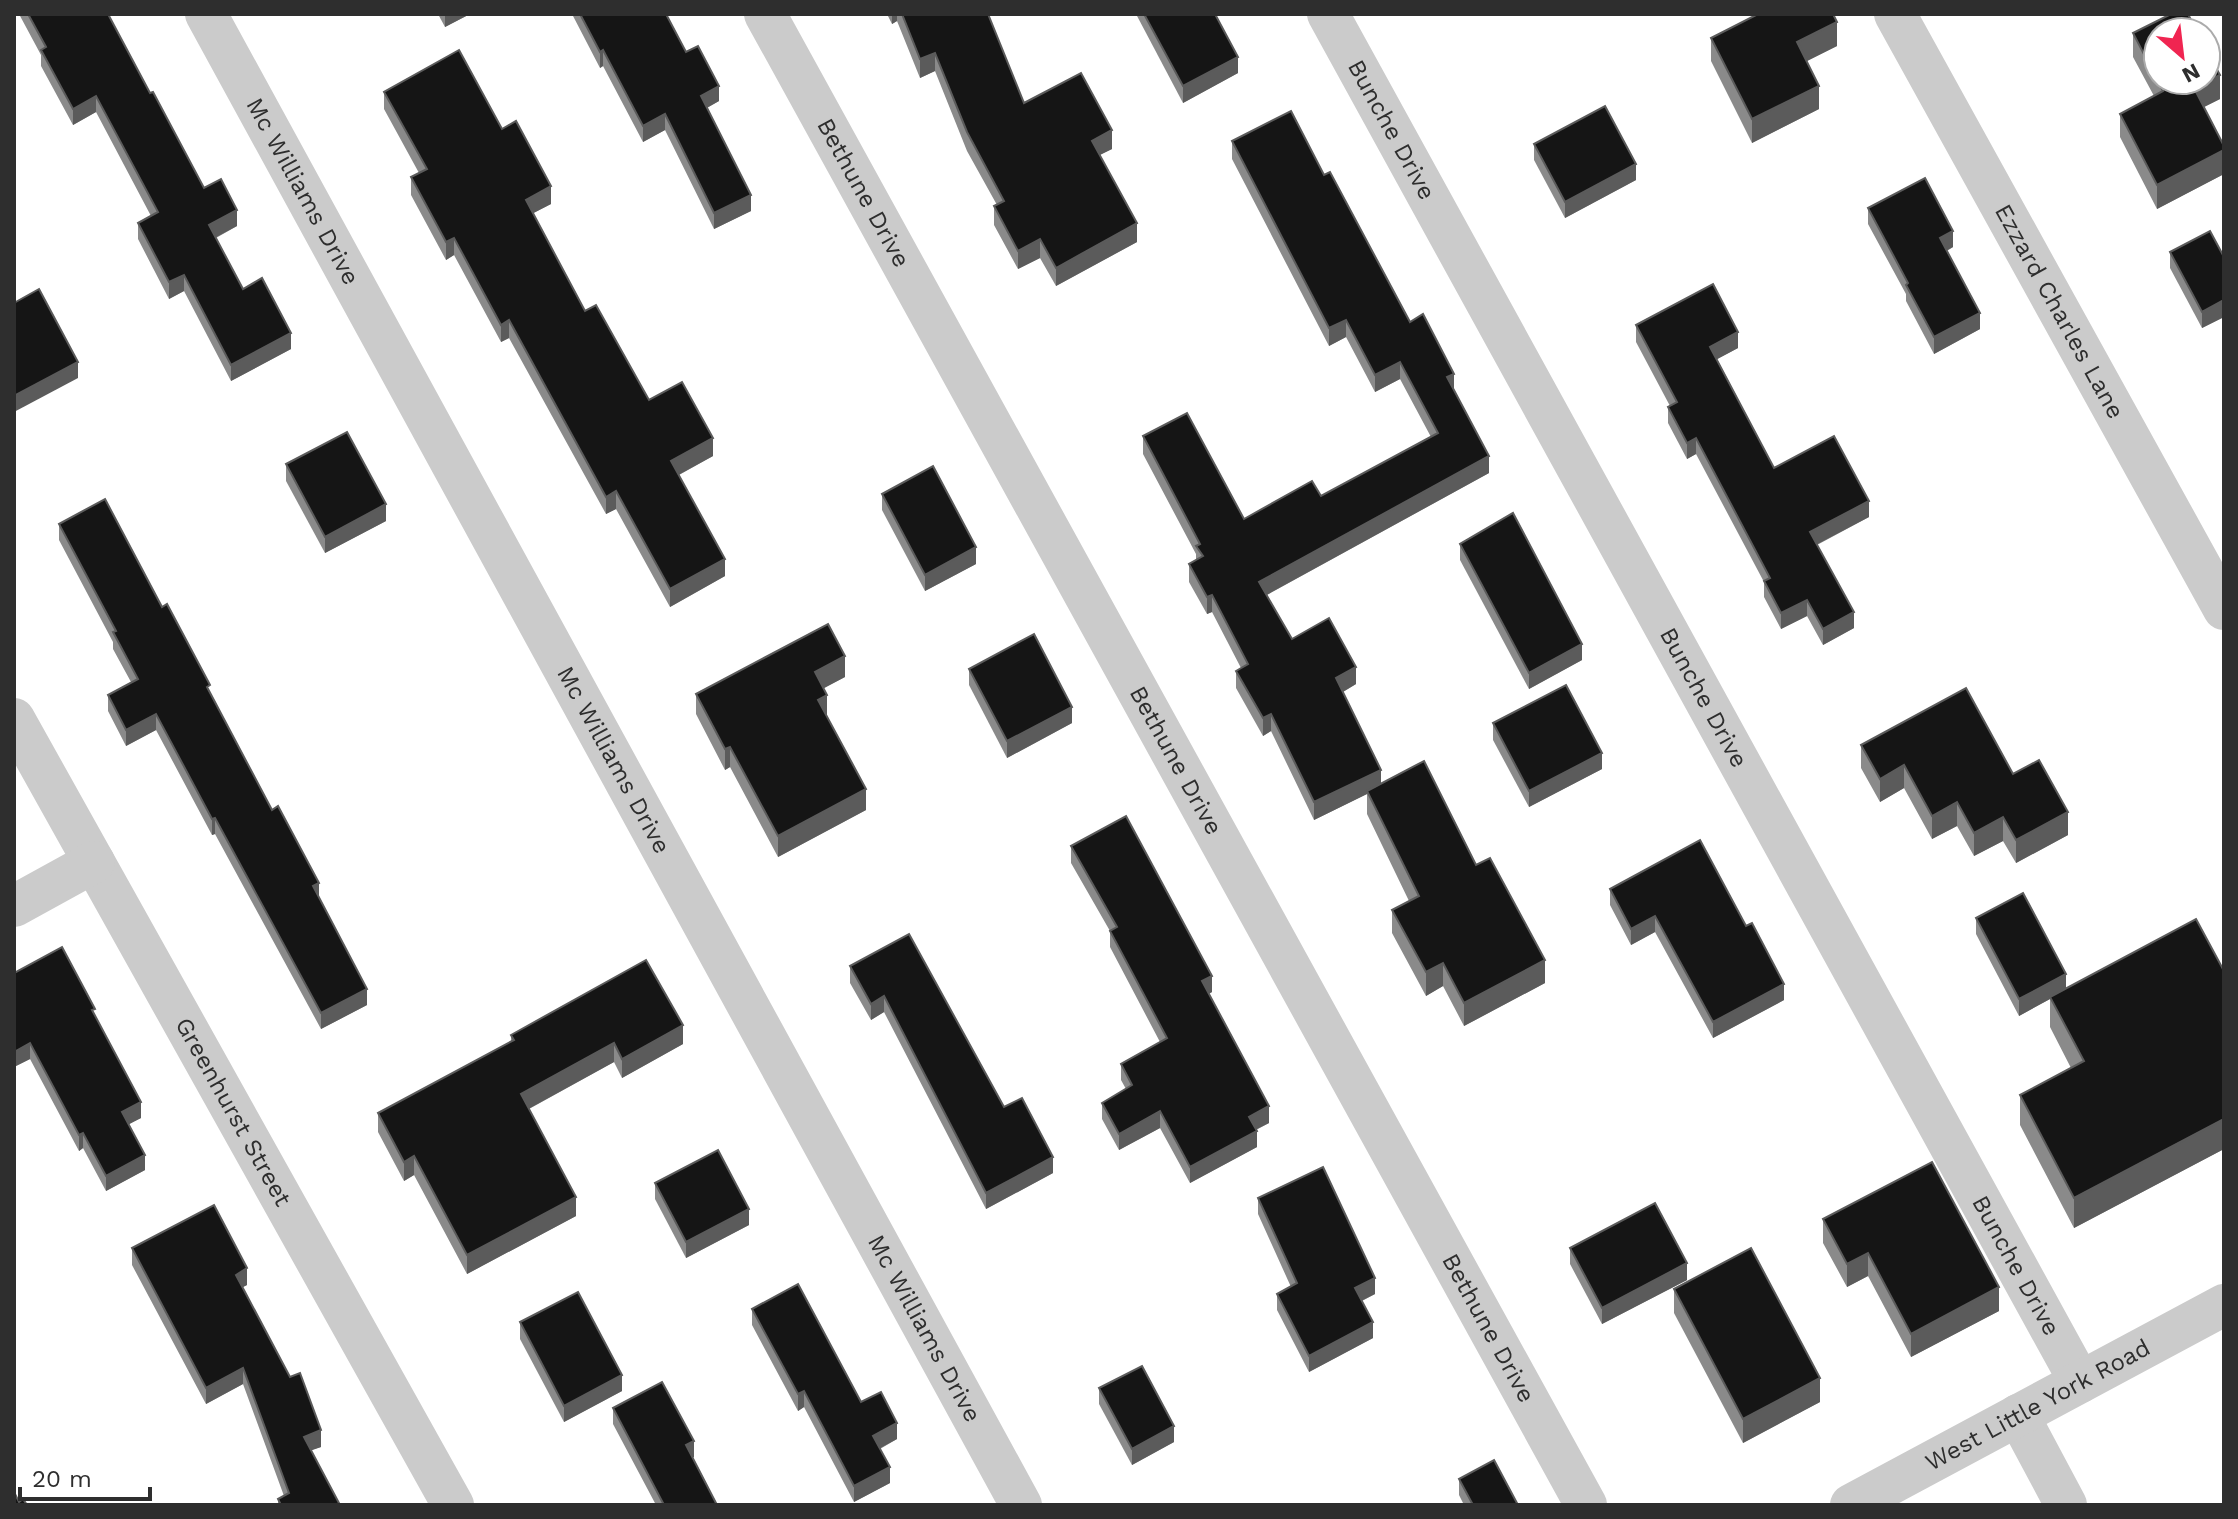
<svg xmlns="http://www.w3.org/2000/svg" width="2238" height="1519" viewBox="0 0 2238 1519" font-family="'Work Sans',sans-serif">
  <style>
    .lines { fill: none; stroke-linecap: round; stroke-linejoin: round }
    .minor { stroke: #cbcbcb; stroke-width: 42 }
    .wall { fill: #8a8a8a }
    .shaded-wall { fill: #5b5b5b }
    .building { fill: #151515; stroke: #5b5b5b; stroke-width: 2 }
    .labels { text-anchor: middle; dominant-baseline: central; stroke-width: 8; stroke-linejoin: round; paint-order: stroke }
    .street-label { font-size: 24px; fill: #2e2e2e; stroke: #fff }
  </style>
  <rect width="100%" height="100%" fill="#fff"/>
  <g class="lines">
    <!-- minor -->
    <g class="minor">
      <path id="s1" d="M206,14L1021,1505"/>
      <path id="s2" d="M765,14L1586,1505"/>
      <path id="s3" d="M1328,14L2080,1382"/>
      <path id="s4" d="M1895,14L2224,609"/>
      <path id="s5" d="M14,719L453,1505"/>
      <polyline points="14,906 94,862"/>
      <polyline points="2018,1415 2066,1505"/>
      <path id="s6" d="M1851,1505L2224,1305"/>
    </g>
  </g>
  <!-- wall -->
  <g class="wall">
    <polygon points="19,14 108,14 150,93 204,188 237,226 216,238 243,289 291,349 231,381 184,291 169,299 138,239 138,223 151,216 96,112 73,125 41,66 41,55"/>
    <polygon points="438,14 470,14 445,27"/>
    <polygon points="572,14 666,14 686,52 719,101 707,108 751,211 714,229 665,130 643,142 603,66 600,68"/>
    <polygon points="887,14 988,14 1024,103 1112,149 1099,155 1137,242 1056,286 1040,258 1018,269 994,225 994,206 997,205 967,151 935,71 920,78 897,21 892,24"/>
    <polygon points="1136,14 1215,14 1238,73 1183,103"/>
    <polygon points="2133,33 2220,99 2204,107 2224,146 2224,174 2157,209 2120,137 2120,114 2154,96 2133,57"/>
    <polygon points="1711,38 1837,46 1807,61 1819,109 1752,143 1711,61"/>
    <polygon points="384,92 502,129 551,204 533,213 585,311 649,400 713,456 679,475 725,576 670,607 616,509 606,514 509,338 501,342 454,255 446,260 411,195 411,177 419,173 384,109"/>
    <polygon points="1232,141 1324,175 1410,322 1454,391 1489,473 1267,595 1292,639 1356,684 1343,692 1381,784 1476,865 1545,983 1464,1026 1443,986 1426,996 1392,933 1392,910 1409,901 1367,814 1367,794 1314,820 1271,731 1263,736 1236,688 1236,671 1241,668 1212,612 1207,614 1189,582 1189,564 1196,560 1196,554 1143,454 1143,436 1244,519 1321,496 1431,437 1400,379 1375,392 1346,337 1329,346 1232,159"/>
    <polygon points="1534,144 1636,180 1565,218 1534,160"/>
    <polygon points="1868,208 1953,247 1947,251 1980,329 1934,354 1906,301 1906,294 1868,224"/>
    <polygon points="2170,252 2224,257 2224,317 2202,328 2170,268"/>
    <polygon points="1636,325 1738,348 1717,359 1774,468 1869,517 1817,545 1854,628 1823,645 1807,616 1781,629 1764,597 1764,582 1696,454 1687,459 1668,423 1668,407 1670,406 1636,342"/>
    <polygon points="286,464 386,521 325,553 286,481"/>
    <polygon points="882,494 976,564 925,591 882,510"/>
    <polygon points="59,524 162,607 210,693 319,898 367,1005 321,1029 215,834 212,835 156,730 126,746 108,711 108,695 131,682 113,649 113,642 59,540"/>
    <polygon points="1460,544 1582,660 1529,689 1460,560"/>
    <polygon points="969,669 1072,723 1007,758 969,685"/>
    <polygon points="845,677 823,688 827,716 866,810 778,857 730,767 725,770 696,714 696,694"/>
    <polygon points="1493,723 1602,769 1529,807 1493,740"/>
    <polygon points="1861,745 2013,774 2068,835 2016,863 2003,841 1974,856 1957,826 1932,839 1904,788 1880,802 1861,768"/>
    <polygon points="1071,846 1212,992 1209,994 1269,1123 1256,1130 1257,1147 1190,1183 1160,1128 1119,1150 1102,1119 1102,1103 1126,1089 1121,1080 1121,1064 1160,1042 1110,947 1110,931 1071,863"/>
    <polygon points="1610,889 1746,926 1784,1000 1713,1038 1655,932 1631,945 1610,905"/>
    <polygon points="1976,918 2066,988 2224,971 2224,1149 2074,1228 2020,1125 2020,1095 2071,1068 2050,1027 2050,999 2019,1016 1976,934"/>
    <polygon points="850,966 1004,1107 1053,1173 986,1209 884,1012 871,1020 850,983"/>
    <polygon points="14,973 95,1015 141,1118 128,1124 145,1170 106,1191 83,1148 79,1151 30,1059 14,1067"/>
    <polygon points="511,1035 683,1044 622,1078 614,1062 529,1109 576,1216 467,1274 414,1175 404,1181 378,1132 378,1113 511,1042"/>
    <polygon points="655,1183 749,1225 686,1258 655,1199"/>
    <polygon points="1258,1198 1375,1294 1362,1301 1373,1338 1309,1372 1277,1310 1277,1294 1291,1287 1258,1214"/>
    <polygon points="1823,1219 1999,1311 1911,1357 1868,1276 1847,1287 1823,1243"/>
    <polygon points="132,1248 247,1285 242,1287 321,1447 311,1450 340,1505 278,1505 278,1499 284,1496 243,1384 206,1404 132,1265"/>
    <polygon points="1570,1248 1687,1280 1602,1324 1570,1264"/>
    <polygon points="1674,1289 1820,1402 1743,1443 1674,1313"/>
    <polygon points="752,1309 861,1402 897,1439 880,1449 890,1483 854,1502 804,1407 798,1411 752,1325"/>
    <polygon points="520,1322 622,1391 564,1422 520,1339"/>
    <polygon points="1099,1388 1174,1442 1132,1465 1099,1404"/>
    <polygon points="613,1408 694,1457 692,1458 717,1505 656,1505 613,1424"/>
    <polygon points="1459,1479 1518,1505 1464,1505 1459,1495"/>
  </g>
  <!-- shaded-wall -->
  <g class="shaded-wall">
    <polygon points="445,14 470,14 445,27"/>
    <polygon points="892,14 897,14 897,21 892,24"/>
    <polygon points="1837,22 1837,46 1797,66 1797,42"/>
    <polygon points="603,50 603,66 600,68 600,52"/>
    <polygon points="935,53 935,71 920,78 920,59"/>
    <polygon points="1238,57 1238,73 1183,103 1183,86"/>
    <polygon points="2220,75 2220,99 2194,112 2194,88"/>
    <polygon points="719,86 719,101 701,111 701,96"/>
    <polygon points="1819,86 1819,109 1752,143 1752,119"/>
    <polygon points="96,96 96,112 73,125 73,109"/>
    <polygon points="665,114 665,130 643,142 643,126"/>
    <polygon points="1112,130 1112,149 1092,159 1092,141"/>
    <polygon points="2224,150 2224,174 2157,209 2157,185"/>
    <polygon points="1636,164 1636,180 1565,218 1565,202"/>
    <polygon points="551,186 551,204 526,217 526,200"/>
    <polygon points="751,195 751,211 714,229 714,213"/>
    <polygon points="237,210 237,226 209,241 209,225"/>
    <polygon points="1137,223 1137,242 1056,286 1056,268"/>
    <polygon points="1953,231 1953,247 1940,254 1940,238"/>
    <polygon points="454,238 454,255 446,260 446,242"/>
    <polygon points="1040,239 1040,258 1018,269 1018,251"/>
    <polygon points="184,275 184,291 169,299 169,282"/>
    <polygon points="2224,300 2224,317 2202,328 2202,312"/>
    <polygon points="1980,313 1980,329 1934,354 1934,337"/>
    <polygon points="509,320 509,338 501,342 501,325"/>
    <polygon points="1346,320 1346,337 1329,346 1329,328"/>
    <polygon points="1738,332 1738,348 1710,363 1710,347"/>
    <polygon points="291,333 291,349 231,381 231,365"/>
    <polygon points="78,362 78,378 14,412 14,396"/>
    <polygon points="1400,362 1400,379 1375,392 1375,375"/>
    <polygon points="1454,374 1454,391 1447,377"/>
    <polygon points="713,438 713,456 671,479 671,461"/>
    <polygon points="1696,438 1696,454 1687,459 1687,443"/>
    <polygon points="1489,456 1489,473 1259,599 1259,582"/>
    <polygon points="616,491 616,509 606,514 606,497"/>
    <polygon points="1869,501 1869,517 1810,548 1810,532"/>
    <polygon points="386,504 386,521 325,553 325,537"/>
    <polygon points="976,547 976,564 925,591 925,575"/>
    <polygon points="725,559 725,576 670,607 670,589"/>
    <polygon points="1212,595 1212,612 1207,614 1207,597"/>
    <polygon points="1807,600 1807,616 1781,629 1781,613"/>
    <polygon points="1854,612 1854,628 1823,645 1823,629"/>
    <polygon points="1582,644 1582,660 1529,689 1529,673"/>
    <polygon points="845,656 845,677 815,693 815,672"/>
    <polygon points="1356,667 1356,684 1336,696 1336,678"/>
    <polygon points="827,695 827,716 818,700"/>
    <polygon points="1072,707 1072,723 1007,758 1007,741"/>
    <polygon points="156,714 156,730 126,746 126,730"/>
    <polygon points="1271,714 1271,731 1263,736 1263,718"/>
    <polygon points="730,747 730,767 725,770 725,749"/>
    <polygon points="1602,753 1602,769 1529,807 1529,791"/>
    <polygon points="1904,765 1904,788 1880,802 1880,779"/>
    <polygon points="1381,770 1381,787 1367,791 1367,794 1314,820 1314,802"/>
    <polygon points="866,789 866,810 778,857 778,836"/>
    <polygon points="1957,802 1957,826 1932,839 1932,816"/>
    <polygon points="2068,812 2068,835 2016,863 2016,840"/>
    <polygon points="2003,817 2003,841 1974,856 1974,833"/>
    <polygon points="215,818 215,834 212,835 212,819"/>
    <polygon points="319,883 319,899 313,886"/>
    <polygon points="1655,916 1655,932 1631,945 1631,929"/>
    <polygon points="1545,960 1545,983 1464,1026 1464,1003"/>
    <polygon points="1443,963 1443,986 1426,996 1426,972"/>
    <polygon points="2066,974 2066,991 2050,997 2050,999 2019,1016 2019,999"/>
    <polygon points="1212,976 1212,992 1202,997 1202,981"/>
    <polygon points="1784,984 1784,1000 1713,1038 1713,1022"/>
    <polygon points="367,989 367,1005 321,1029 321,1013"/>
    <polygon points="884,996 884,1012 871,1020 871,1004"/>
    <polygon points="683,1025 683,1044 622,1078 622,1059"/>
    <polygon points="30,1043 30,1059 14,1067 14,1052"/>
    <polygon points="614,1043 614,1062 521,1113 521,1094"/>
    <polygon points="141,1102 141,1118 122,1128 122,1112"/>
    <polygon points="1269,1106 1269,1123 1249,1133 1249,1117"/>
    <polygon points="1160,1111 1160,1128 1119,1150 1119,1134"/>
    <polygon points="2224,1119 2224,1149 2074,1228 2074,1198"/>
    <polygon points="1257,1131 1257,1147 1190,1183 1190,1167"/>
    <polygon points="83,1133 83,1148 79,1151 79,1135"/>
    <polygon points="145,1155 145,1170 106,1191 106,1176"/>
    <polygon points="414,1156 414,1175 404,1181 404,1162"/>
    <polygon points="1053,1157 1053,1173 986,1209 986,1193"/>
    <polygon points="576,1197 576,1216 467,1274 467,1255"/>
    <polygon points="749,1209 749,1225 686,1258 686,1242"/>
    <polygon points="1868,1253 1868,1276 1847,1287 1847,1264"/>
    <polygon points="1687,1263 1687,1280 1602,1324 1602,1308"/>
    <polygon points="247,1268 247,1285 236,1291 236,1275"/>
    <polygon points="1375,1278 1375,1294 1355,1304 1355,1288"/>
    <polygon points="1999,1287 1999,1311 1911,1357 1911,1334"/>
    <polygon points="1373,1322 1373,1338 1309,1372 1309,1356"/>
    <polygon points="243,1368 243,1384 206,1404 206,1388"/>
    <polygon points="622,1375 622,1391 564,1422 564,1406"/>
    <polygon points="1820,1378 1820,1402 1743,1443 1743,1419"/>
    <polygon points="804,1391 804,1407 798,1411 798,1394"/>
    <polygon points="897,1423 897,1439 873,1452 873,1436"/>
    <polygon points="1174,1426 1174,1442 1132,1465 1132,1449"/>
    <polygon points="321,1430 321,1447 304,1453 304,1437"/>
    <polygon points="694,1441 694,1457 686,1461 686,1445"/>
    <polygon points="890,1467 890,1483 854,1502 854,1486"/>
  </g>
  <!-- building -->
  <g class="building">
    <polygon points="28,14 108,14 150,93 153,92 204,188 221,179 237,210 209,225 243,289 262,278 291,333 231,365 184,275 169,282 138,223 158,212 96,96 73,109 41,50 46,47"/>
    <polygon points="580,14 666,14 686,52 698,46 719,86 701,96 751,195 714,213 665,114 643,126 603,50 600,52"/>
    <polygon points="902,14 988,14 1024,103 1081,73 1112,130 1092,141 1137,223 1056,268 1040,239 1018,251 994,206 1004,201 967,132 935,53 920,59"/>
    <polygon points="1144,14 1215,14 1238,57 1183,86"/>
    <polygon points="1758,14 1833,14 1837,22 1797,42 1819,86 1752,119 1711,38"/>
    <polygon points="2171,14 2188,14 2197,32 2158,32 2158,80 2206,80 2206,49 2220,75 2194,88 2224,146 2224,150 2157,185 2120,114 2163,91 2133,33"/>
    <polygon points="459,50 502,129 516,121 551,186 526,200 585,311 596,305 649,400 682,382 713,438 671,461 725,559 670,589 616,491 606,497 509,320 501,325 454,238 446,242 411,177 427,169 384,92"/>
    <polygon points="1605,106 1636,164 1565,202 1534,144"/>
    <polygon points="1291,111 1324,175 1330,172 1410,322 1423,314 1454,374 1447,377 1489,456 1259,582 1292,639 1329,618 1356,667 1336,678 1381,770 1314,802 1271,714 1263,718 1236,671 1248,664 1212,595 1207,597 1189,564 1203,556 1196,546 1200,544 1143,436 1187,413 1244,519 1312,481 1321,496 1438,433 1400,362 1375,375 1346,320 1329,328 1232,141"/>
    <polygon points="1925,178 1953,231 1940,238 1980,313 1934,337 1906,285 1908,283 1868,208"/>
    <polygon points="2210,231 2224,257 2224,300 2202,312 2170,252"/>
    <polygon points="1713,284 1738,332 1710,347 1774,468 1834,436 1869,501 1810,532 1854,612 1823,629 1807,600 1781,613 1764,581 1770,578 1696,438 1687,443 1668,407 1677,402 1636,325"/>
    <polygon points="39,289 78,362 14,396 14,303"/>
    <polygon points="347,432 386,504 325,537 286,464"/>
    <polygon points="933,466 976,547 925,575 882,494"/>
    <polygon points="105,499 162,607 167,604 210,685 207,687 272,810 278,806 319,883 313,886 367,989 321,1013 215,818 212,819 156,714 126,730 108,695 138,679 113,632 116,631 59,524"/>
    <polygon points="1513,513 1582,644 1529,673 1460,544"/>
    <polygon points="828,624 845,656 815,672 827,695 818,700 866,789 778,836 730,747 725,749 696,694"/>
    <polygon points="1034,634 1072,707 1007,741 969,669"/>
    <polygon points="1566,685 1602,753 1529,791 1493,723"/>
    <polygon points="1966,688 2013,774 2039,760 2068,812 2016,840 2003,817 1974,833 1957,802 1932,816 1904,765 1880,779 1861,745"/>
    <polygon points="1424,761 1476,865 1490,858 1545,960 1464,1003 1443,963 1426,972 1392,910 1419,896 1367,791"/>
    <polygon points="1126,816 1212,976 1202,981 1269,1106 1249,1117 1257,1131 1190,1167 1160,1111 1119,1134 1102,1103 1132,1085 1121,1064 1167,1038 1110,931 1117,927 1071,846"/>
    <polygon points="1700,840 1746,926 1752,923 1784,984 1713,1022 1655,916 1631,929 1610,889"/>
    <polygon points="2023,893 2066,974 2019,999 1976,918"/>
    <polygon points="2196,919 2224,971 2224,1119 2074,1198 2020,1095 2084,1061 2050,997"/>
    <polygon points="909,934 1004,1107 1022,1098 1053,1157 986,1193 884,996 871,1004 850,966"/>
    <polygon points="62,947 95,1009 92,1010 141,1102 122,1112 145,1155 106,1176 83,1133 79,1135 30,1043 14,1052 14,973"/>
    <polygon points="646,960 683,1025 622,1059 614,1043 521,1094 576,1197 467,1255 414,1156 404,1162 378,1113 514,1040 511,1035"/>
    <polygon points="718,1150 749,1209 686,1242 655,1183"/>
    <polygon points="1932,1162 1999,1287 1911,1334 1868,1253 1847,1264 1823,1219"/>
    <polygon points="1323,1167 1375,1278 1355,1288 1373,1322 1309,1356 1277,1294 1297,1283 1258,1198"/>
    <polygon points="1655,1203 1687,1263 1602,1308 1570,1248"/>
    <polygon points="214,1205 247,1268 236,1275 290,1377 300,1373 321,1430 304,1437 340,1505 281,1505 278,1499 289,1493 243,1368 206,1388 132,1248"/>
    <polygon points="1751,1248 1820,1378 1743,1419 1674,1289"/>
    <polygon points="798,1284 861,1402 881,1392 897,1423 873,1436 890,1467 854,1486 804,1391 798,1394 752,1309"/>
    <polygon points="578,1292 622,1375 564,1406 520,1322"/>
    <polygon points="1142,1366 1174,1426 1132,1449 1099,1388"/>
    <polygon points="662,1382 694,1441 686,1445 717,1505 664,1505 613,1408"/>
    <polygon points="1494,1460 1518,1505 1473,1505 1459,1479"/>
    <polygon points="14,1492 19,1502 23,1499 27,1505 14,1505"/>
  </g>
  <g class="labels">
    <!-- street labels -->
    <g class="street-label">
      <text stroke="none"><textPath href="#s3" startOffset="132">Bunche Drive</textPath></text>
      <text stroke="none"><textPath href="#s1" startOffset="202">Mc Williams Drive</textPath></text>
      <text stroke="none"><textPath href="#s2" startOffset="204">Bethune Drive</textPath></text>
      <text stroke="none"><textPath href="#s4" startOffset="340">Ezzard Charles Lane</textPath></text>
      <text stroke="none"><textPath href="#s3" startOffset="780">Bunche Drive</textPath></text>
      <text stroke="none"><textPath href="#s1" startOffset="850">Mc Williams Drive</textPath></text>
      <text stroke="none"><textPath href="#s2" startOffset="852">Bethune Drive</textPath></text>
      <text stroke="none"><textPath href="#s5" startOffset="450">Greenhurst Street</textPath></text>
      <text stroke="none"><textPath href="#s3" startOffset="1428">Bunche Drive</textPath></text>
      <text stroke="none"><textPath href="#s2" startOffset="1500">Bethune Drive</textPath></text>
      <text stroke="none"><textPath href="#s1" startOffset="1498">Mc Williams Drive</textPath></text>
      <text stroke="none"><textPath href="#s6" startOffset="212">West Little York Road</textPath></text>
    </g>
  </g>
  <!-- border -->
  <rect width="2238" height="1519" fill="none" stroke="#2e2e2e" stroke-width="32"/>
  <!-- north arrow -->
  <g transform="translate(2182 56) rotate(152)"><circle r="38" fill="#ffffff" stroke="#ababab" stroke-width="2"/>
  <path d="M0-6L14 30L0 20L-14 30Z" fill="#f02551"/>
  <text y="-12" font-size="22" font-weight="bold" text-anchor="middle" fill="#2e2e2e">N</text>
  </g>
  <!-- scale -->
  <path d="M20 1487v12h130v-12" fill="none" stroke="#2e2e2e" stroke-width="4"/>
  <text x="32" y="1487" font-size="24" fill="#2e2e2e" stroke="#ffffff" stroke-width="6" paint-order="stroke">20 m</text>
</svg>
